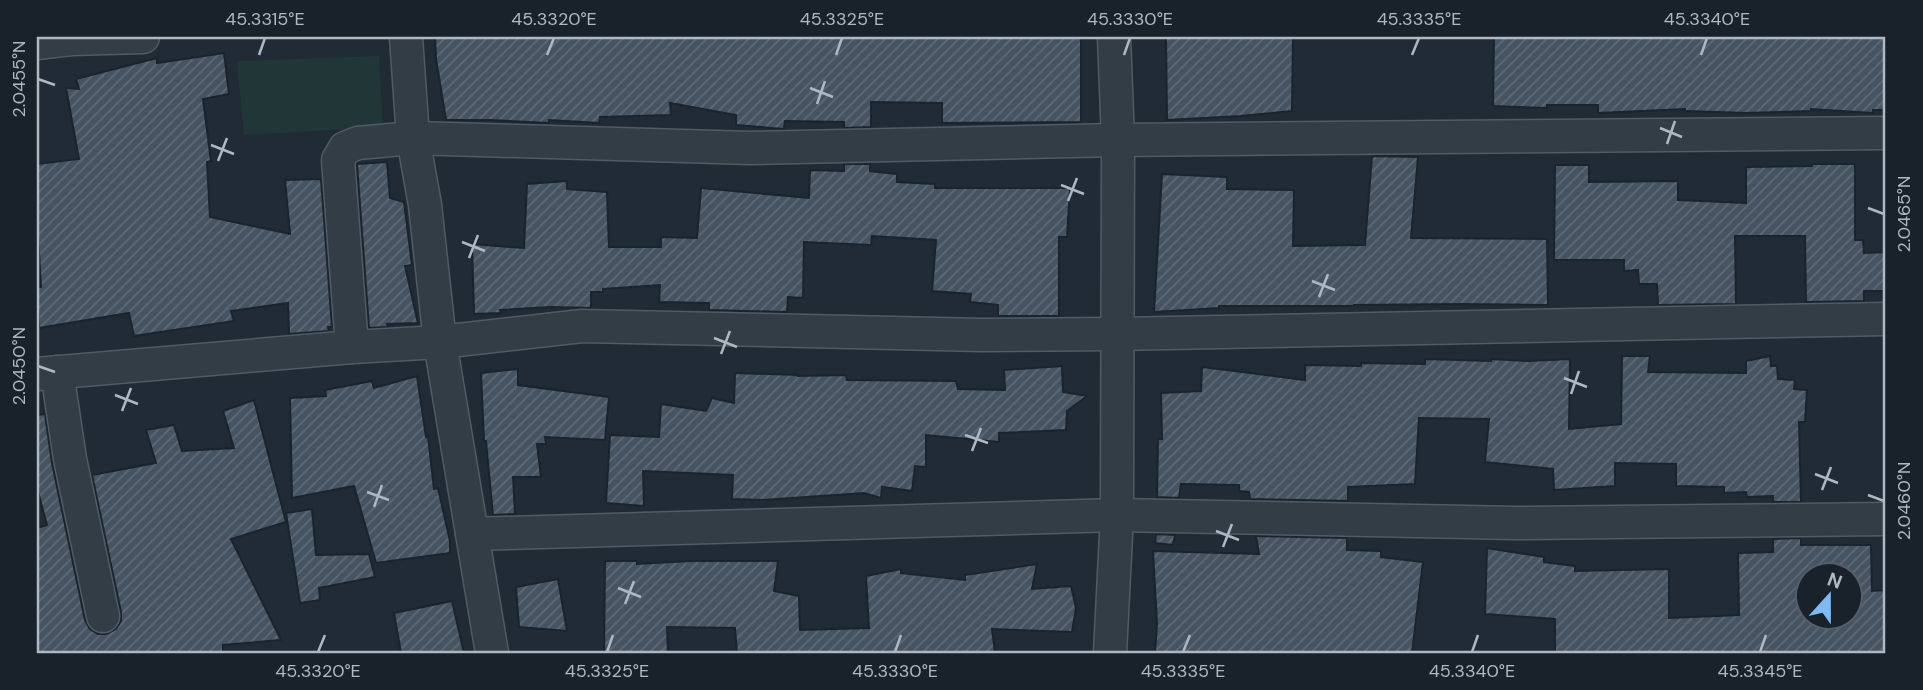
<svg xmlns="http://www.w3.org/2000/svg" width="1923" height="690" viewBox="0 0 1923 690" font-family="'DM Sans',sans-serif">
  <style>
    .pitch { fill: #213737 }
    .building { fill: url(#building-hatch); stroke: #1a242d; stroke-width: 2; fill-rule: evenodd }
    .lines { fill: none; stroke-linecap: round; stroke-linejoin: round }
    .minor-casing { stroke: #505b64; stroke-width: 35 }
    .minor { stroke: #333d46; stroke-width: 32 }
    .ticks { fill: none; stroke: #adb8c3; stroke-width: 2.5 }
    .neatline { fill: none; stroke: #adb8c3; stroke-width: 2.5 }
    .ticks-label { font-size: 18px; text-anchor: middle; fill: #adb8c3 }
  </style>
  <defs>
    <pattern id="building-hatch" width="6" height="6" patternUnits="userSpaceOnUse" patternTransform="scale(1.75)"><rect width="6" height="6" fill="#465360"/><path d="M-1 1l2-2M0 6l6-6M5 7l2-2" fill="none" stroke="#5e6a75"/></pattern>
  </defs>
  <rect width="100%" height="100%" fill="#202b36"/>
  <!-- pitch -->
  <polygon class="pitch" points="379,56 383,127 244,135 237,61"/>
  <!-- building -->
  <g class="building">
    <polygon points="435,37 1081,37 1081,122 942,123 942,103 871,102 871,127 844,128 844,122 785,121 784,129 736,125 736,115 670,103 671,115 600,117 599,123 549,120 549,123 489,120 446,120 436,59"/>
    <polygon points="1166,37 1293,37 1292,111 1241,116 1167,120"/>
    <polygon points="1494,37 1886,37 1886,110 1873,110 1873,113 1811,109 1811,111 1746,113 1685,111 1685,109 1598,113 1598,105 1547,105 1547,108 1493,106"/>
    <polygon points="224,53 229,94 203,99 211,161 207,162 210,217 290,234 285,180 321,179 332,327 328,327 329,331 289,334 288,303 231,311 234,321 134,336 129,313 39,328 37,287 41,287 37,217 37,164 79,159 66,88 79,89 76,79 157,58 157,63"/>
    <polygon points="1372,156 1418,157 1411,238 1547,239 1548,305 1463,304 1354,305 1354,306 1219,306 1219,308 1154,312 1162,174 1227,177 1227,189 1294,190 1293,246 1365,245"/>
    <polygon points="387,162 390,198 404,202 412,265 405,266 418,323 387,324 388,327 369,328 357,164"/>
    <polygon points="844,164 870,164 870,171 897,174 897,182 935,184 935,188 1070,188 1067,237 1059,237 1059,316 998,316 998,305 970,302 971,294 932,291 936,240 872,236 871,245 804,242 803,298 788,297 787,312 709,310 709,303 659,302 660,285 603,289 603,292 591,292 591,308 551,307 500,310 501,313 474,314 472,244 524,248 527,184 567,181 567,189 607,192 609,247 661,247 661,237 697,238 701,188 809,198 810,170 844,171"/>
    <polygon points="1812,164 1855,164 1855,240 1863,240 1864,253 1886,252 1886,291 1864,291 1864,301 1806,302 1805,236 1735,236 1736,304 1658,305 1657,284 1639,284 1638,270 1624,271 1624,260 1554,260 1555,165 1589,165 1589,182 1678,181 1678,200 1746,203 1746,167 1812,166"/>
    <polygon points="1622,356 1650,356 1648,372 1746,373 1746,361 1770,356 1771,366 1777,366 1778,379 1795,380 1794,389 1807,390 1805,422 1799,422 1801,502 1773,502 1773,496 1747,497 1746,492 1724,493 1724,487 1676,486 1676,464 1615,463 1615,486 1554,490 1553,469 1485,462 1489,419 1419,418 1415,484 1348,487 1348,501 1250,499 1249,492 1239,491 1239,485 1181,484 1179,498 1157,497 1158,439 1162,439 1161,393 1201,391 1202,367 1305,380 1305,365 1361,366 1361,363 1425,364 1425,359 1491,361 1491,359 1528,361 1570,359 1569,429 1621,424"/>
    <polygon points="1062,366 1063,392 1087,396 1067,411 1066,430 999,433 999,442 926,435 926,467 915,466 912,491 882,487 881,498 864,493 763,500 732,499 733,475 643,471 644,506 606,503 610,435 659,437 661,404 706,411 712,398 734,403 735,373 798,375 798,376 846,375 847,380 956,381 958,389 1005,390 1004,370"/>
    <polygon points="518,369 518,385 609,397 605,440 545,437 546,444 537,444 541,477 513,477 515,514 493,515 486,441 484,441 481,373"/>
    <polygon points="417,376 426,437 428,436 434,489 438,488 450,541 450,553 376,563 354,486 292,498 290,398 326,396 325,390 372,381 374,388"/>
    <polygon points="254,400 286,522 231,539 281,640 223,645 223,653 37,653 37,528 47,525 37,488 37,415 45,414 52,463 85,620 90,629 98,634 106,634 116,629 121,621 121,612 92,475 156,463 146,430 174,425 182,451 234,448 223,411"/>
    <polygon points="312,509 316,555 369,554 375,577 319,588 320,600 300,603 286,513"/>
    <polygon points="1156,534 1175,535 1173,545 1155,543"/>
    <polygon points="1256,536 1347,538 1347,550 1381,551 1381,557 1423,562 1412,653 1155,653 1157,624 1153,551 1259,554"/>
    <path d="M1801,538V545H1871L1872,591L1886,590V653H1555V619L1485,614L1487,548L1544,557V562L1575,566V571L1669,569V618L1739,615L1738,553L1773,552V539ZM1808,575H1850V617H1808Z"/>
    <polygon points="605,561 637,561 637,564 691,561 778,561 774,591 799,596 800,630 869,628 866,576 901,569 901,573 965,580 965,575 1037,564 1032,589 1071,586 1076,608 1072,632 992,629 995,653 737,653 735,628 667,627 668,653 604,653"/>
    <polygon points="558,579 567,631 519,627 516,587"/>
    <polygon points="452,601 464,653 401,653 394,613"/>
  </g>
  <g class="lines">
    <defs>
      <g id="minor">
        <polyline points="406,37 413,138 425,205 440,342 492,653"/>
        <polyline points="37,43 71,39 143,37"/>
        <polyline points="352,347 338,160 345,148 358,143 413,138 750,148 1118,140 1886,133"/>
        <polyline points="57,372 70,459 103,616"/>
        <polyline points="37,374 352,347 440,342 582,326 982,335 1117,334 1886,319"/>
        <polyline points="472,534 1117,515 1515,523 1886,519"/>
        <polyline points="1110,653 1117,515 1118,140 1114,37"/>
      </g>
    </defs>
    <!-- minor casing -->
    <use href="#minor" class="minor-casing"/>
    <!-- minor -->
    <use href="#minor" class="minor"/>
  </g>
  <!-- ticks -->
  <path class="ticks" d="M259,55L265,38M547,55L554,38M836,55L842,38M1124,55L1130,38M1412,55L1419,38M1701,55L1707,38M38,79L55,85M810,88L833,97M817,104L825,81M1660,128L1682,137M1667,144L1675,121M211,145L234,154M218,161L227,138M1061,185L1084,194M1068,201L1077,178M1868,208L1884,214M462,242L485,251M469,258L478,235M1312,281L1335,290M1319,297L1328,274M714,338L737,347M721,354L730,331M38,366L55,372M1564,378L1587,387M1571,394L1579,371M115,395L138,404M122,411L131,388M965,435L988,443M972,451L981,428M1815,474L1838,483M1822,490L1831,467M367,492L389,500M1868,495L1884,501M374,507L382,485M1216,531L1239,540M1223,547L1232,524M618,588L641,597M625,604L634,581M318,652L325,635M607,652L613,635M895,652L901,635M1183,652L1190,635M1472,652L1478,635M1760,652L1766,635"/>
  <!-- border -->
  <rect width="1923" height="690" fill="none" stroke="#19222b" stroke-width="77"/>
  <!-- north arrow -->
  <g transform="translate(1829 596) rotate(21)"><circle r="33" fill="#19222b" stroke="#545e68" stroke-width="2"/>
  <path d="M0-5L12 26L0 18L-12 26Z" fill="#7fbaf6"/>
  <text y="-10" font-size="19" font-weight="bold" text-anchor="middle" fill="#adb8c3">N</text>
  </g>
  <rect x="38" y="38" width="1846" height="614" class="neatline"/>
  <g class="ticks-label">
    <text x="265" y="25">45.3315°E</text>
    <text x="554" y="25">45.3320°E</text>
    <text x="842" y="25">45.3325°E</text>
    <text x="1130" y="25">45.3330°E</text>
    <text x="1419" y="25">45.3335°E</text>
    <text x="1707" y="25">45.3340°E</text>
    <text transform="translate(19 79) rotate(-90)" y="6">2.0455°N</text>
    <text transform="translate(1904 214) rotate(-90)" y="6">2.0465°N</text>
    <text transform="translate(19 366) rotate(-90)" y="6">2.0450°N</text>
    <text transform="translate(1904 501) rotate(-90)" y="6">2.0460°N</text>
    <text x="318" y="677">45.3320°E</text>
    <text x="607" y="677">45.3325°E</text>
    <text x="895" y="677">45.3330°E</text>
    <text x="1183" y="677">45.3335°E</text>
    <text x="1472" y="677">45.3340°E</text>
    <text x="1760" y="677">45.3345°E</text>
  </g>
</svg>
